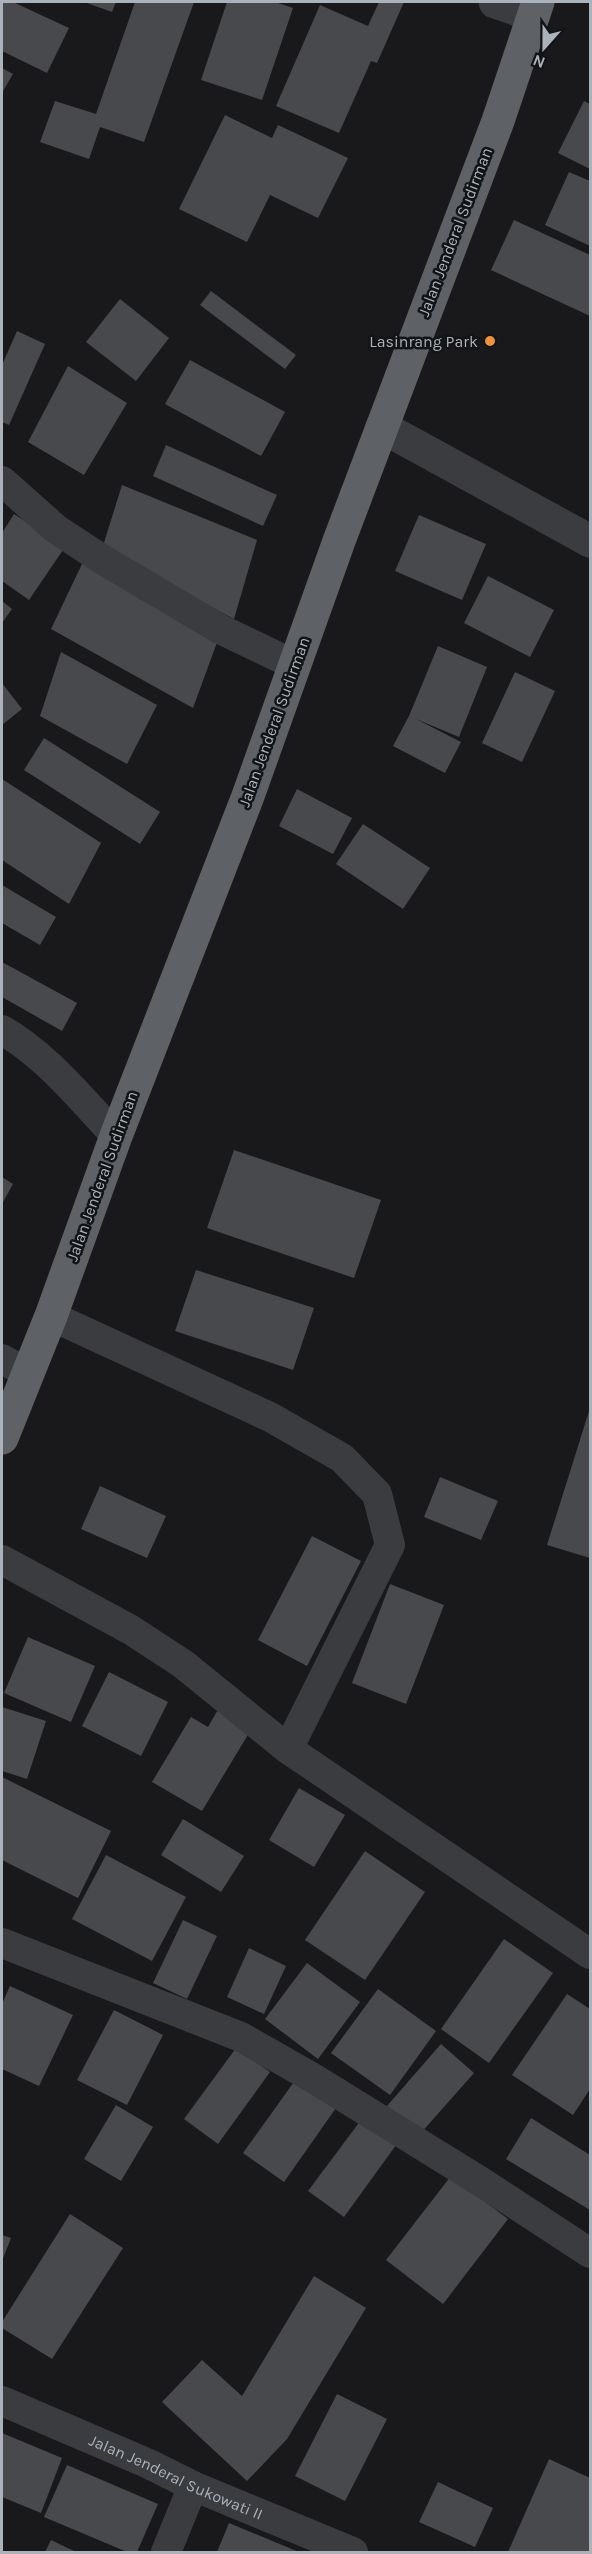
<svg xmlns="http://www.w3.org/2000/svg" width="592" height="2554" viewBox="0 0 592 2554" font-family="Karla,sans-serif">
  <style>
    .building { fill: #48494d }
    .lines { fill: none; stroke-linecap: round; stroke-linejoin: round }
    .minor { stroke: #3a3c3f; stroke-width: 30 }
    .tertiary { stroke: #3a3c3f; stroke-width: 33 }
    .trunk { stroke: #5e6267; stroke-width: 33 }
    .poi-dot { fill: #ea9441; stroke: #131416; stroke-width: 2 }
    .labels { text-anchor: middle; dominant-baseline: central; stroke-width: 5; stroke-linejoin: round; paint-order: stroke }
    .street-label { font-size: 16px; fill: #abb2ba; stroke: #131416 }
    .poi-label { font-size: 16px; fill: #abb2ba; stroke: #131416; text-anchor: end }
  </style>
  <rect width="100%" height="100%" fill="#19191b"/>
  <!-- building -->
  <g class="building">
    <polygon points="2,2 13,2 69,28 47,73 2,51"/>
    <polygon points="84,2 116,2 112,12"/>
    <polygon points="135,2 194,2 144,142 100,127 89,159 40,142 55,101 96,114"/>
    <polygon points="227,2 275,2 293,8 262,100 201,80"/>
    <polygon points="379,2 404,2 377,63 371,61 339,133 276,106 320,5 368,26"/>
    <polygon points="2,68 13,74 2,93"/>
    <polygon points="584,101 590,104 590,169 558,153"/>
    <polygon points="225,115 272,138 278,125 348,158 318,218 270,195 247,242 179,209"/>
    <polygon points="569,172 590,181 590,246 545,225"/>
    <polygon points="514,220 590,255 590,316 491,270"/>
    <polygon points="211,291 296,355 285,369 200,305"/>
    <polygon points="120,299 169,338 136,381 86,342"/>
    <polygon points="17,331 45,344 9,425 2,422 2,365"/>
    <polygon points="190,360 285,412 261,456 165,404"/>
    <polygon points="68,366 127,403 84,475 28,442"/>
    <polygon points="166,445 277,495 263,526 153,476"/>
    <polygon points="122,485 257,540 234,619 102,549"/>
    <polygon points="14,514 65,547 29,600 2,581 2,533"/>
    <polygon points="419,515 486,544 462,600 395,571"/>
    <polygon points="82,564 219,637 193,708 51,629"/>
    <polygon points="488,576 554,610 530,657 464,623"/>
    <polygon points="2,601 12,609 2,623"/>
    <polygon points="438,646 487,667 459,737 416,719 461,742 445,773 393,746 409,716"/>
    <polygon points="61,652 157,705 127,764 40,716"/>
    <polygon points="515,672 555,691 522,762 482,743"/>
    <polygon points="2,683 22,709 2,725"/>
    <polygon points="44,738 160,812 140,844 24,770"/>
    <polygon points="2,779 101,843 69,904 2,860"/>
    <polygon points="297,789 352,818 333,854 279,826"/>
    <polygon points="363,824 430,868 403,909 336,864"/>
    <polygon points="2,885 56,917 40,945 2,923"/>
    <polygon points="2,962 77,1003 62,1031 2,997"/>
    <polygon points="234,1150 381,1200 354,1278 207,1228"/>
    <polygon points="2,1177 13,1184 2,1204"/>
    <polygon points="196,1270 314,1308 293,1370 175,1331"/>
    <polygon points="590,1408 590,1558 547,1545"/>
    <polygon points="440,1477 498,1501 481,1540 424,1517"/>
    <polygon points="100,1486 166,1516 147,1558 81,1529"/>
    <polygon points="312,1536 361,1561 307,1666 258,1640"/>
    <polygon points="390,1584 444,1605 406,1704 352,1683"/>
    <polygon points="28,1637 95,1666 71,1722 4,1693"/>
    <polygon points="109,1672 168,1702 141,1756 82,1726"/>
    <polygon points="2,1707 46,1721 27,1779 2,1771"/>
    <polygon points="219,1708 252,1728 202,1811 152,1782 191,1717 208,1727"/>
    <polygon points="2,1777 111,1831 78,1898 2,1860"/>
    <polygon points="299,1788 345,1815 314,1867 269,1840"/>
    <polygon points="183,1819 244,1856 221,1892 161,1855"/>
    <polygon points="365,1851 425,1892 365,1980 305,1940"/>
    <polygon points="106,1855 186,1897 152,1961 72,1919"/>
    <polygon points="183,1920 217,1936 187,1999 153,1983"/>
    <polygon points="504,1939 553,1973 489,2063 441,2029"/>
    <polygon points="249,1948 286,1966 264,2014 227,1997"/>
    <polygon points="307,1963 360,2002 318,2059 265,2019"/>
    <polygon points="10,1986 73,2015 39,2086 2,2069 2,2004"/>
    <polygon points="378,1989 436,2031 390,2095 331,2053"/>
    <polygon points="567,1994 590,2009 590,2089 573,2115 512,2075"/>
    <polygon points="114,2010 163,2035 127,2105 77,2080"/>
    <polygon points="441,2044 474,2073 420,2134 387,2106"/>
    <polygon points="236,2048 270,2072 218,2144 184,2119"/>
    <polygon points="296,2079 336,2108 284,2182 243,2153"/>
    <polygon points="116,2105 153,2127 121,2181 84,2159"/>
    <polygon points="364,2116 399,2141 344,2217 308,2191"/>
    <polygon points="531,2118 590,2155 590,2210 506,2159"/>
    <polygon points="451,2176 508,2219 443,2304 386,2260"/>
    <polygon points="70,2214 123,2248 52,2359 2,2328 2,2322"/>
    <polygon points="2,2235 11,2238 2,2261"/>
    <polygon points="314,2276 366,2308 287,2439 247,2481 162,2402 202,2360 242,2396"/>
    <polygon points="337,2394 387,2419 345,2501 295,2476"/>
    <polygon points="2,2433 62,2458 41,2513 2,2497"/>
    <polygon points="549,2459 590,2478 590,2552 508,2552"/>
    <polygon points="67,2465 158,2504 137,2552 127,2552 44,2517"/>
    <polygon points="438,2482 493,2508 475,2547 419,2522"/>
    <polygon points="229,2523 299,2552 217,2552"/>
    <polygon points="51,2540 76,2552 45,2552"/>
  </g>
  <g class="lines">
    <!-- minor -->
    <g class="minor">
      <polyline points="2,481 56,529 100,558 220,629 295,665"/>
      <path d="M2,1030C46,1055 81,1099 116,1136"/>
      <polyline points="51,1316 270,1417 342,1458 377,1494 390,1545 288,1749"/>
      <polyline points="2,1359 27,1373"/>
      <polyline points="2,1560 131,1630 183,1664 288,1749 590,1954"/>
      <polyline points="2,1943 241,2037 313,2078 483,2183 590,2253"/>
      <path id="s1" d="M2,2401L149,2464L193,2486L353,2552"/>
      <polyline points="166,2552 193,2486"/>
    </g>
    <!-- tertiary -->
    <g class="tertiary">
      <polyline points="495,2 533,15"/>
      <polyline points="382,427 590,541"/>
    </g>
    <!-- trunk -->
    <polyline class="trunk" points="2,1438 51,1316 116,1136 248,796 339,541 498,121 538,2"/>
  </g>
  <!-- markers -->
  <circle class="poi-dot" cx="490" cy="341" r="6"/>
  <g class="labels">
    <!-- street labels -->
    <g class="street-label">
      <text transform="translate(455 232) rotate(-69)">Jalan Jenderal Sudirman</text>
      <text transform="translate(274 722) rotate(-70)">Jalan Jenderal Sudirman</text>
      <text transform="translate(102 1176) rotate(-70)">Jalan Jenderal Sudirman</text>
      <text stroke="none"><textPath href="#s1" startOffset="190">Jalan Jenderal Sukowati II</textPath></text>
    </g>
    <!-- poi labels -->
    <g class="poi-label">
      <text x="478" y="341">Lasinrang Park</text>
    </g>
  </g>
  <!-- border -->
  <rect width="592" height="2554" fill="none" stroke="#abb2ba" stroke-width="6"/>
  <!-- north arrow -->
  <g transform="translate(544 48) rotate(201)" stroke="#131416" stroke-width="4.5" paint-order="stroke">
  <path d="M0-4.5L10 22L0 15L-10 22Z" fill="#abb2ba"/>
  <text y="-9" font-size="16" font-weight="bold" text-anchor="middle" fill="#abb2ba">N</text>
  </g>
</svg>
